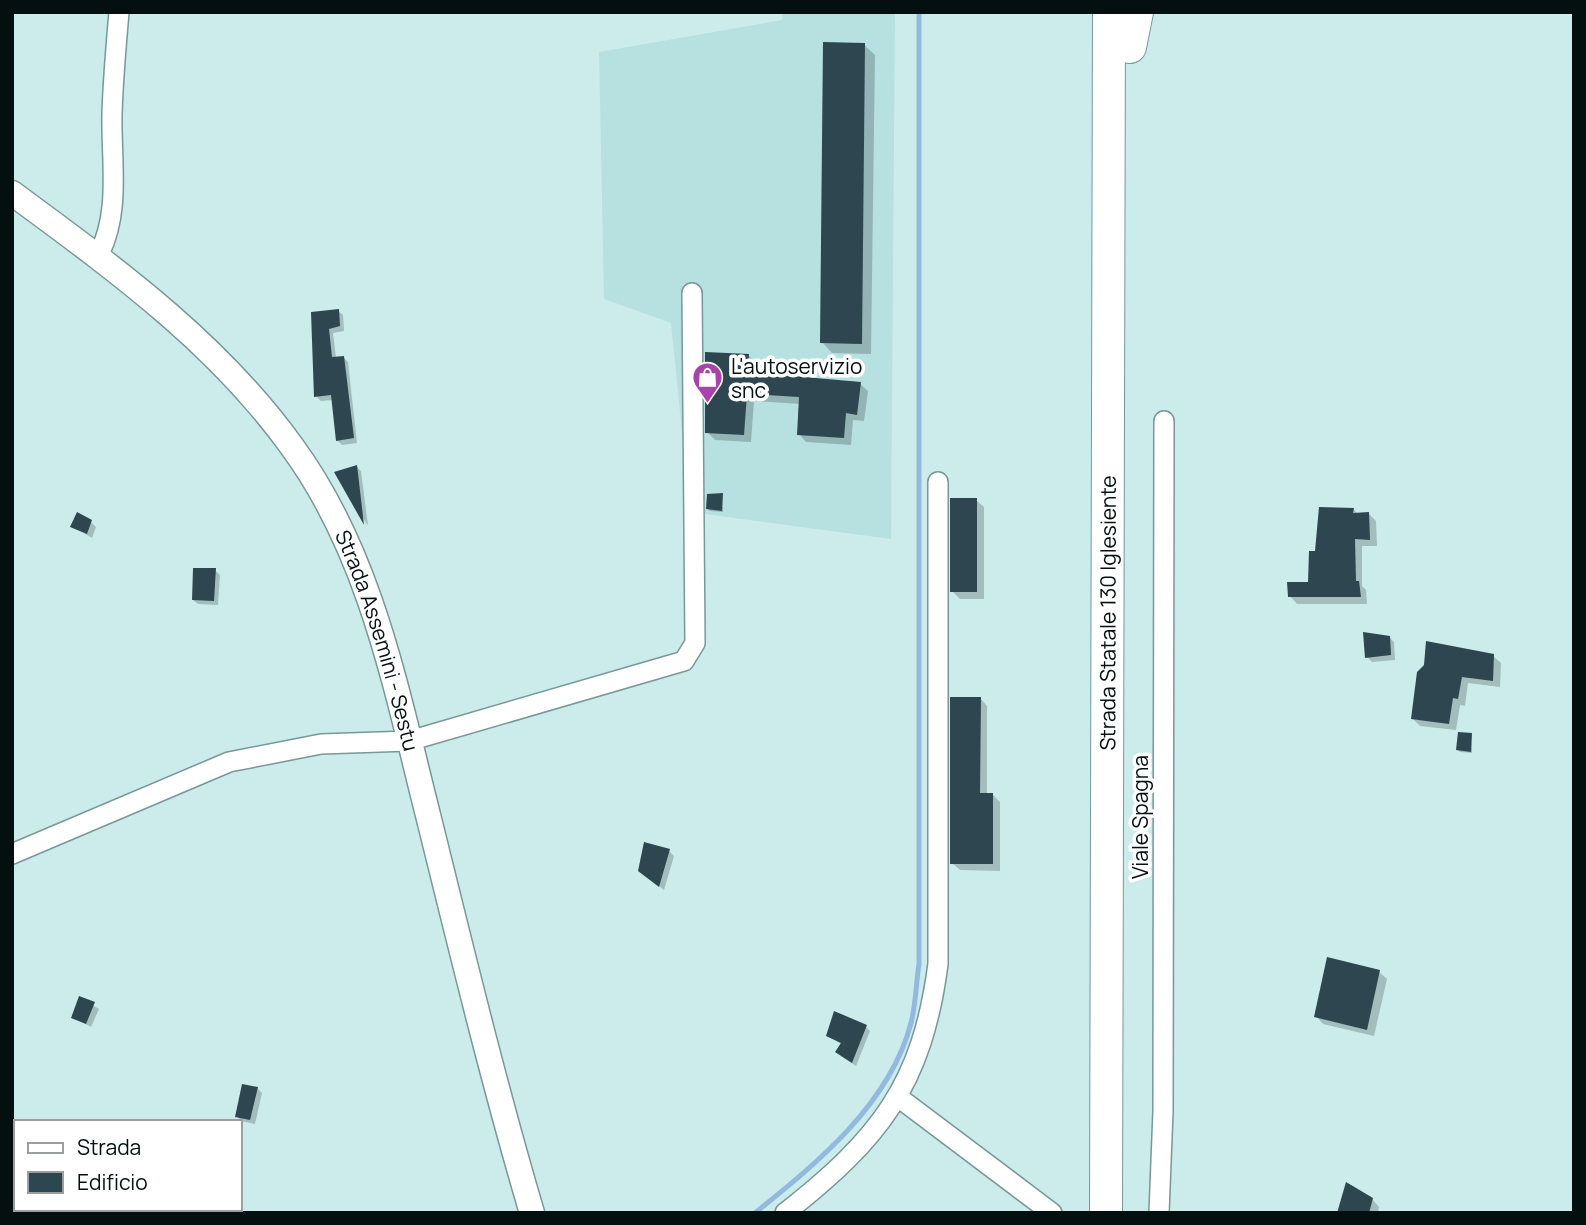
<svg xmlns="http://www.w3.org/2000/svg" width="1586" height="1225" viewBox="0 0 1586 1225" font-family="Manrope,sans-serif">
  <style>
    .built { fill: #b7e1e1 }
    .shadow { fill: #0003 }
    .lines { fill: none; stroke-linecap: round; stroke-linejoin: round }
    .stream { stroke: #94b9de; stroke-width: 5 }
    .building { fill: #2d464f }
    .minor-casing { stroke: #799797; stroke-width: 22 }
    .tertiary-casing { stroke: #799797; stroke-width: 27 }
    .primary-casing { stroke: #799797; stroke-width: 34 }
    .minor { stroke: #fff; stroke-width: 19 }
    .tertiary { stroke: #fff; stroke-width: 24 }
    .primary { stroke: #fff; stroke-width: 32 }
    .labels { text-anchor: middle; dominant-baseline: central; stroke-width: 7; stroke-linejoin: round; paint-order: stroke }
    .poi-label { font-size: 21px; fill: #040f0f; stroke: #fff; text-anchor: start }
    .street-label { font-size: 21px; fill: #040f0f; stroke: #fff }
  </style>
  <rect width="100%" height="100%" fill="#ccecec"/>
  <!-- built -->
  <polygon class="built" points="783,12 895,12 891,539 690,512 671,323 604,299 599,52 782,20"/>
  <!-- shadow -->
  <g class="shadow">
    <polygon points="864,45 875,55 871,354 832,353 822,342"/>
    <polygon points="338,311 343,315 344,331 333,333 336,358 344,358 348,362 357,443 342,445 337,440 333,400 321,401 316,396 313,314"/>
    <polygon points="749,356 756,364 756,374 860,384 868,391 864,421 853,420 851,445 806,442 799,434 800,404 754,401 751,442 715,440 707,432"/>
    <polygon points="357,467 361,471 368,526 337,473"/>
    <polygon points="722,495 723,512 710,511 708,509"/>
    <polygon points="976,500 984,507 984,599 960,599 952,591"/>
    <polygon points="1353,509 1358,514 1368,513 1376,521 1377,546 1362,546 1362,586 1366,590 1367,604 1297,604 1290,596 1310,583 1317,553"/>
    <polygon points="91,522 96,527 92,538 72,526"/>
    <polygon points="215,570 220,575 218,605 198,604 193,600"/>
    <polygon points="1389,637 1394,642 1395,660 1372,662 1367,657"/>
    <polygon points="1493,656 1501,663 1500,687 1468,683 1465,706 1460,705 1456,730 1420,726 1413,719 1419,672"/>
    <polygon points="980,698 987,706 987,794 992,794 1000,802 1000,871 960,870 952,863"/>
    <polygon points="1471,735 1472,753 1460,752 1458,750"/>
    <polygon points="669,851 674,856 664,890 645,875"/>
    <polygon points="1379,972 1387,979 1374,1036 1323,1024 1316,1016"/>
    <polygon points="80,998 99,1009 91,1027 73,1017"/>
    <polygon points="866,1027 870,1031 856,1066 841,1056 842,1045 828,1035"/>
    <polygon points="257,1088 262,1093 255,1124 241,1121 237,1116"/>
    <polygon points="1372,1199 1379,1207 1378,1213 1339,1213"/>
  </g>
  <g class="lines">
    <!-- stream -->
    <path class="stream" d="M755,1213C817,1163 890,1104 911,1023C916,1004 916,983 919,964V12"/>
  </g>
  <!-- building -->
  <g class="building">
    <polygon points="823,42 865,43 862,344 820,343"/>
    <polygon points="339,309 340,326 329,329 332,357 344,356 354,438 336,441 331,395 314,397 311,312"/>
    <polygon points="705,352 749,354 748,372 861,382 857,415 846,413 844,438 797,435 799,397 747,394 744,435 705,433"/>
    <polygon points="357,465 364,525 334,472"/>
    <polygon points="723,493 722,511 706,509 707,494"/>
    <rect x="950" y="498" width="27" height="94"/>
    <polygon points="1319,507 1354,508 1353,513 1369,512 1370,540 1355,539 1356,581 1359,581 1361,597 1288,597 1287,582 1308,582 1309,551 1315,551"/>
    <polygon points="77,512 92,520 87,534 70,527"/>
    <polygon points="193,568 216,568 214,601 192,600"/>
    <polygon points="1363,632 1390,636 1391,655 1365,658"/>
    <polygon points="1426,641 1494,654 1493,681 1462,677 1458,699 1453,698 1449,724 1411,719 1417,672 1424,665"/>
    <polygon points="950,697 981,697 980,793 993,793 993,864 950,864"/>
    <polygon points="1458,732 1472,733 1471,752 1456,750"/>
    <polygon points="644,842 670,849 659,887 638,871"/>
    <polygon points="1327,957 1380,970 1367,1030 1314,1017"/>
    <polygon points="79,996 95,1002 86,1024 71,1018"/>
    <polygon points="834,1011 867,1025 852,1063 835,1052 841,1043 826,1036"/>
    <polygon points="242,1084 258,1087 250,1120 235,1117"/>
    <polygon points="1346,1182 1373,1198 1369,1213 1337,1213"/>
  </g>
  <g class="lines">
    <defs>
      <g id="minor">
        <path d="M98,256C121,213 111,162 112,114C113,80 116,46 119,12"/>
        <polyline points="12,854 229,762 321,744 409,741 684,661 695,643 692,293"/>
        <polyline points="898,1097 1052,1213"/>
        <path d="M785,1213C879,1139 922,1086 938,964V482"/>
        <polyline points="1159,1213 1163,1111 1164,421"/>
      </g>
      <g id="tertiary">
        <path id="s1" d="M12,193C115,269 218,343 293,448C371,555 396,689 428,815C461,948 493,1081 532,1213"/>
      </g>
      <g id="primary">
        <polyline points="1130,47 1137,12"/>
        <path id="s2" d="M1106,1213L1109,12"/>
      </g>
    </defs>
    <!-- minor casing -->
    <use href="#minor" class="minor-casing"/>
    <!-- tertiary casing -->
    <use href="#tertiary" class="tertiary-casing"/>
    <!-- primary casing -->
    <use href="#primary" class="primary-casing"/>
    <!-- minor -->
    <use href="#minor" class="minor"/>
    <!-- tertiary -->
    <use href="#tertiary" class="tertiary"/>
    <!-- primary -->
    <use href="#primary" class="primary"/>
  </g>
  <!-- icons -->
  <defs>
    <symbol id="shop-pin" viewBox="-11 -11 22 30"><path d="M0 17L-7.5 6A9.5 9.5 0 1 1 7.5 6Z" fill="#a644aa" stroke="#fff"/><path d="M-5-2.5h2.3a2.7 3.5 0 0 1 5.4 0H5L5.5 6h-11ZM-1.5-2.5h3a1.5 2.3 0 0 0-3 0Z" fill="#fff"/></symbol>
  </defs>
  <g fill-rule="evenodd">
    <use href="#shop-pin" x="690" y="360" width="35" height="47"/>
  </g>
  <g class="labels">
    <!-- poi labels -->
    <g class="poi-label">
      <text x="731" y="366">L'autoservizio<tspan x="731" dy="24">snc</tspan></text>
    </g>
    <!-- street labels -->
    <g class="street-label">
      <text stroke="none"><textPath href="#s2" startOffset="600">Strada Statale 130 Iglesiente</textPath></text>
      <text stroke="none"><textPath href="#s1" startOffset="593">Strada Assemini - Sestu</textPath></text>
      <text transform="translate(1140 817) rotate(-90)">Viale Spagna</text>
    </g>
  </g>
  <!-- border -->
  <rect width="1586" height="1225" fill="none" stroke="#040f0f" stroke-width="28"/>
  <!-- legend -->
  <rect x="14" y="1120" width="228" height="91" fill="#ffffff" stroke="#9b9f9f" stroke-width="2"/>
  <rect x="28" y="1143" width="35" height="10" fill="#ffffff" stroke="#9b9f9f" stroke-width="2"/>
  <text x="77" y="1155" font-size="21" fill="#040f0f">Strada</text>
  <rect x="28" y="1172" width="35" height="21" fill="#2d464f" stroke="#9b9f9f" stroke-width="2"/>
  <text x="77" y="1190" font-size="21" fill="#040f0f">Edificio</text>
</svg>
